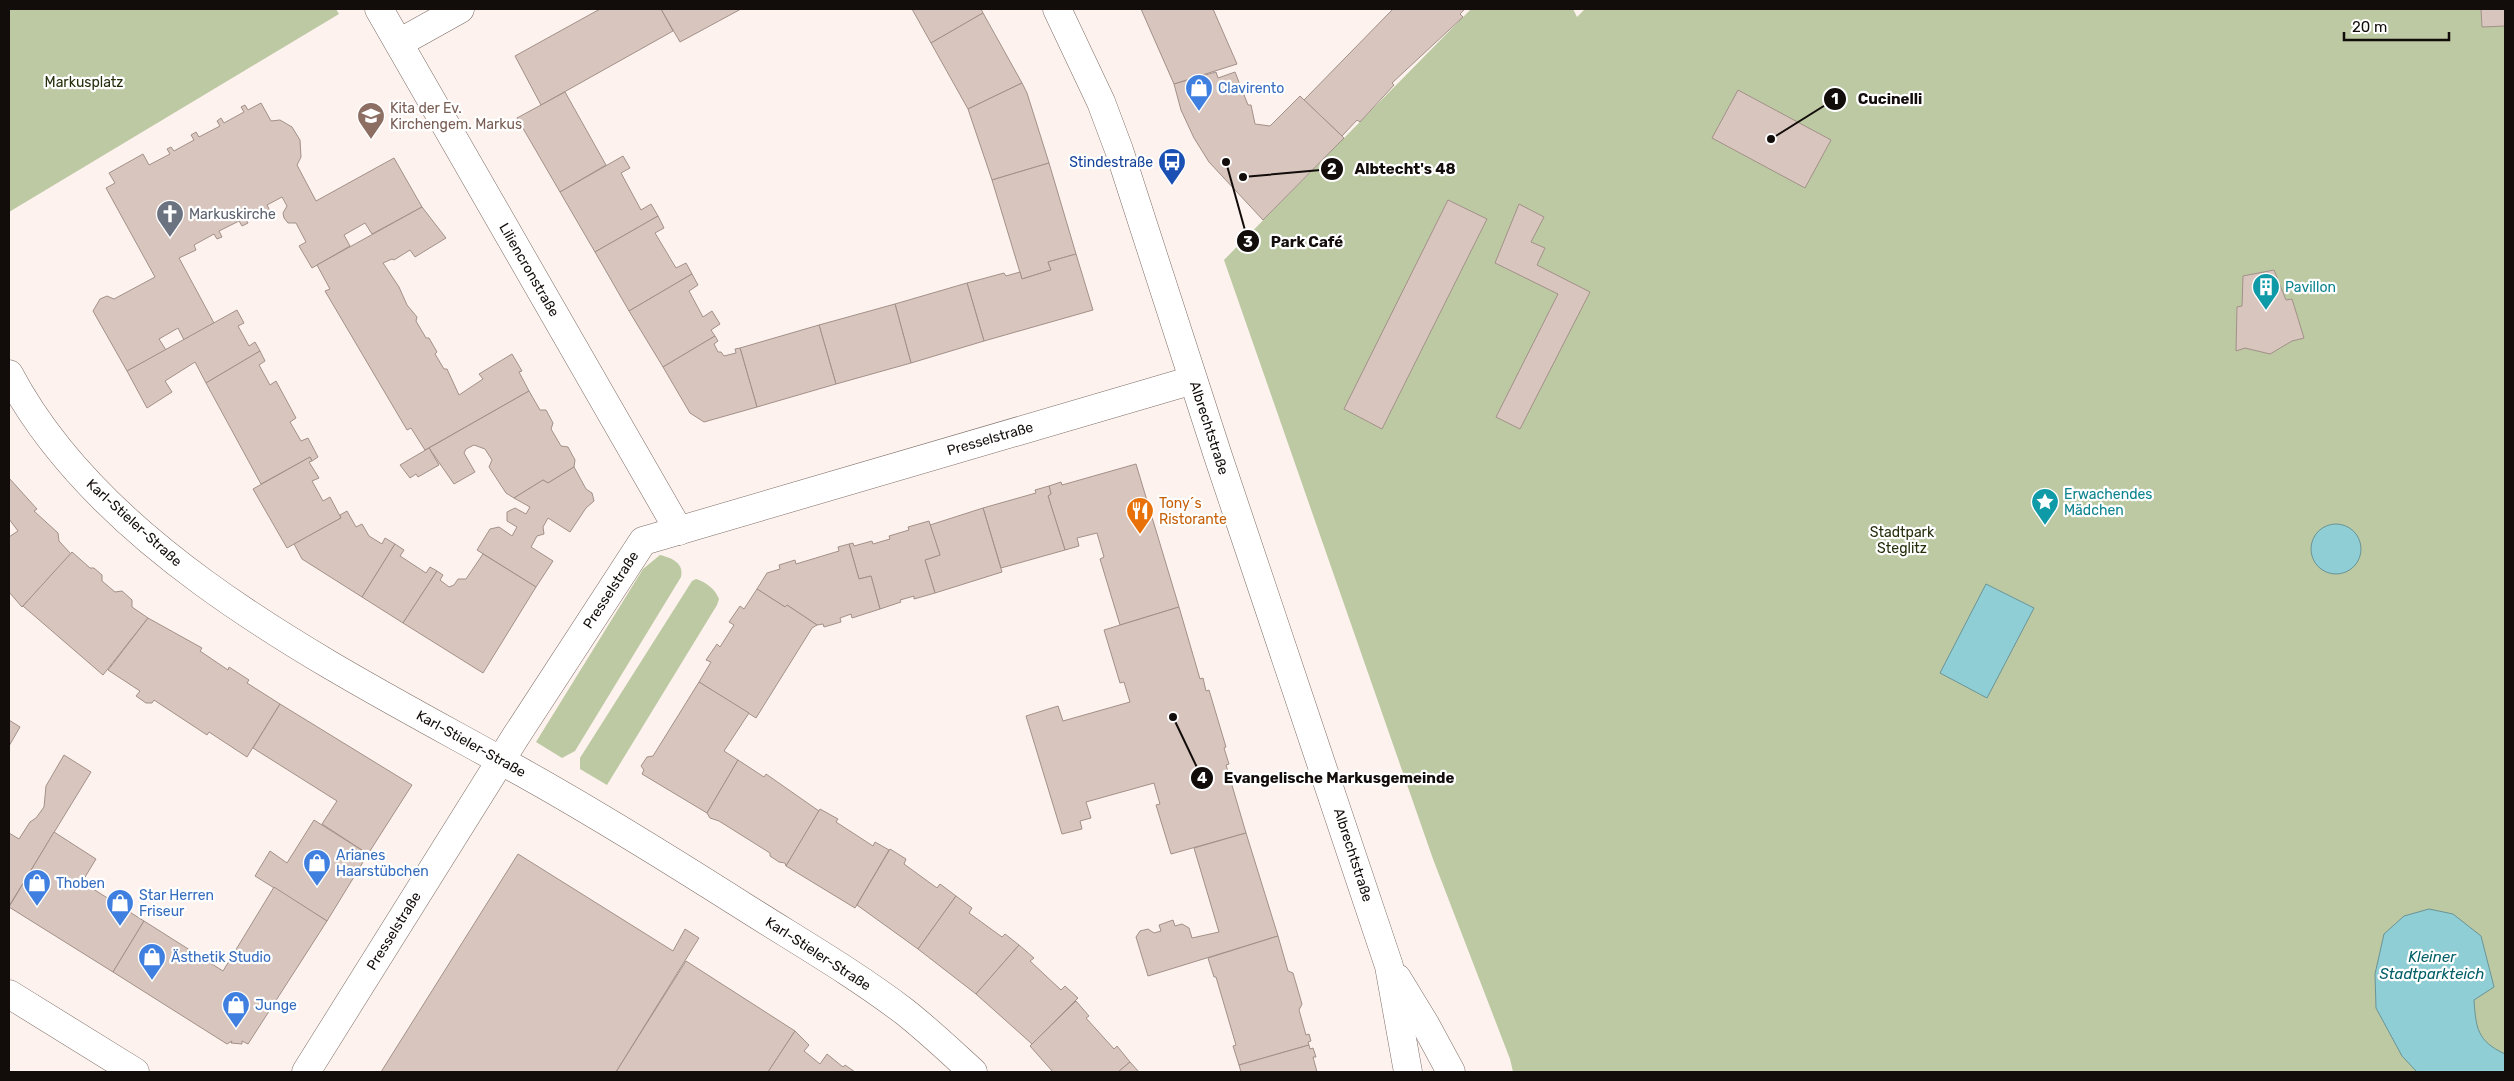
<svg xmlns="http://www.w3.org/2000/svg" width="2514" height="1081" viewBox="0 0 2514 1081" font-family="Rubik,sans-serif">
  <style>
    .green { fill: #bcc9a3 }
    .water { fill: #8fced4; stroke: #6a9497 }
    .building { fill: #d8c6be; stroke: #a29089 }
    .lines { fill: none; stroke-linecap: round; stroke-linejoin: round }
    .minor-casing { stroke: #7d6c66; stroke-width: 29 }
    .tertiary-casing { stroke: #7d6c66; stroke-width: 29 }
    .secondary-casing { stroke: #7d6c66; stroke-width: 29 }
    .minor { stroke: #fff; stroke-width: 28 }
    .tertiary { stroke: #fff; stroke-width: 28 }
    .secondary { stroke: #fff; stroke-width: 28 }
    .labels { text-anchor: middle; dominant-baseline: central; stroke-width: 4.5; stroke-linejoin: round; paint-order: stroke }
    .park-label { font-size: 14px; fill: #252f0c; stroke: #fff }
    .shop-label { font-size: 14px; fill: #366cbe; stroke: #fff; text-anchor: start }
    .education-label { font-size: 14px; fill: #785e54; stroke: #fff; text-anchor: start }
    .transit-label { font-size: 14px; fill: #164399; stroke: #fff; text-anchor: end }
    .worship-label { font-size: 14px; fill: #5b616d; stroke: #fff; text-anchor: start }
    .street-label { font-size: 14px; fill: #120c0a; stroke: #fff }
    .culture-label { font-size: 14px; fill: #0d838f; stroke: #fff; text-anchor: start }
    .food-label { font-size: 14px; fill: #c56008; stroke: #fff; text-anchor: start }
    .water-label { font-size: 15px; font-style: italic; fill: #015f67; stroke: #fff }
    .leader { fill: none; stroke: #120c0a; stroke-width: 2 }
    .callout-dot { fill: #120c0a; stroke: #fff; stroke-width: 2 }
    .mark-label { font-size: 15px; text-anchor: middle; font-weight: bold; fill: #fff }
    .callout-label { font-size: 15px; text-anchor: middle; font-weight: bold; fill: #120c0a; stroke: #fff; stroke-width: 4.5; stroke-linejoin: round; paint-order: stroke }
  </style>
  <rect width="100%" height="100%" fill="#fdf2ed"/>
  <!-- green -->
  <g class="green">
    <polygon points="9,9 336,9 339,14 9,212"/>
    <polygon points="1471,9 1573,9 1577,17 1585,9 2505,9 2505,1072 1513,1072 1510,1059 1433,859 1224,260"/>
    <path d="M660,555C672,558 684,563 681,577L575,751L562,758L536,742L643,569Z"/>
    <path d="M696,579C706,582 715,589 719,599L717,605L607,785L580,769V758L692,581Z"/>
  </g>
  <!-- water -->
  <g class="water">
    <circle cx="2336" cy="549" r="25"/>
    <polygon points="1986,584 2034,608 1987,698 1940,673"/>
    <path d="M2429,909L2453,914L2481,936L2494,987L2474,1000C2476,1028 2477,1041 2505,1054V1072H2417L2402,1056L2376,1008L2375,974L2384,934L2404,916Z"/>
  </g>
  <!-- building -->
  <g class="building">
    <polygon points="600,9 661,9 673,31 541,105 515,56"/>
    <polygon points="661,9 741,9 680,42"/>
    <polygon points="912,9 981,9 983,13 931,43"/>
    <polygon points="1141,9 1213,9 1237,64 1174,84"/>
    <polygon points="1393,9 1465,9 1460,14 1463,17 1392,83 1394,85 1360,122 1357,120 1342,136 1304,100"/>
    <polygon points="2481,9 2505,9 2505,26 2482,27"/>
    <polygon points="983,13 1022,83 968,109 931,43"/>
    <polygon points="1216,72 1218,78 1235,72 1248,105 1251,105 1255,124 1270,126 1300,96 1344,138 1263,220 1209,162 1194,138 1181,110 1174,84"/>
    <polygon points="1022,83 1027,93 1049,163 992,180 968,109"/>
    <polygon points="1738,90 1831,140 1805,188 1712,138"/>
    <polygon points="565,92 606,165 560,192 517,118"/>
    <polygon points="261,103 271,121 280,120 292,127 300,140 301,157 297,165 316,201 394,158 422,207 372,234 365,223 344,235 350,246 312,268 299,246 306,242 296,223 288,223 284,218 283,213 287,206 282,197 267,205 270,211 266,214 263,207 245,217 248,223 242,226 239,221 219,231 222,237 217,239 214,234 194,245 196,250 179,258 214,323 184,340 178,328 159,339 166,350 127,371 93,311 100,299 107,296 114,299 155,277 106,188 115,183 109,173 143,154 149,165 170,154 167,149 171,147 174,151 194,140 191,135 196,132 199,137 220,126 217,121 221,118 224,123 244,112 241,107 245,105 248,110"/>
    <polygon points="623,156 630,168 621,173 641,210 651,204 658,216 595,252 560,192"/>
    <polygon points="1049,163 1076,254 1048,262 1051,270 1022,279 992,180"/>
    <polygon points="1448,200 1487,219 1382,429 1344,409"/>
    <polygon points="1519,204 1544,217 1531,242 1545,248 1537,265 1590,292 1520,429 1496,417 1558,294 1495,263"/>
    <polygon points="422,207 446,238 415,257 410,250 394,260 392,259 383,263 399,287 407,305 417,317 416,321 426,338 429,338 437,352 435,354 444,369 447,369 459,395 483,379 479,374 512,354 522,371 519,372 529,391 425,450 411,428 407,430 325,291 330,289 317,265"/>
    <polygon points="658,216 664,228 655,233 676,268 686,263 692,274 629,311 595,252"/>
    <polygon points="1076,254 1093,310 984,341 967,283 1004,273 1006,276 1020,272 1022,279 1051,270 1048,262"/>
    <polygon points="2274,270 2286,300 2292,299 2304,338 2292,341 2270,354 2245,348 2236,351 2237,307 2242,306 2243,276"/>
    <polygon points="692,274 698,285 689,291 703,317 712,311 720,324 711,330 715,336 663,367 629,311"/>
    <polygon points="967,283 984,341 911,363 895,304"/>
    <polygon points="895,304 911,363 836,384 819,325"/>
    <polygon points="237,310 244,323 238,326 249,346 255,342 260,351 206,383 195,362 165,381 172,392 147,408 127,371"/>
    <polygon points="819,325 836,384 757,407 740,348"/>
    <polygon points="715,336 718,341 714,344 718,352 721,352 724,356 736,353 735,349 740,348 757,407 704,422 690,413 663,367"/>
    <polygon points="260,351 265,361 259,365 270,385 276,381 296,418 290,422 301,441 308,438 318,457 312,461 310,457 261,484 206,383"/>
    <polygon points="529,391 540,410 546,410 553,423 551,429 561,446 568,447 575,460 574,467 548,483 543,480 514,498 506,493 489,467 492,460 485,449 474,445 466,449 464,453 475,472 454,484 429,448"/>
    <polygon points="429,448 439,465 418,477 416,474 410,478 400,465"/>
    <polygon points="310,457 312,461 309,462 319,478 312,481 323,501 330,497 341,518 287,548 253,489"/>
    <polygon points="1136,464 1179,607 1120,625 1100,559 1104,557 1097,533 1077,538 1079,546 1065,550 1048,496 1051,494 1049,486 1061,482 1062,485"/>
    <polygon points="574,467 586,489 592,493 594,501 586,508 570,532 548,518 543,527 544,534 537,536 531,547 553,561 536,587 477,550 490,529 499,527 512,536 517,527 507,521 507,512 515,508 526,514 530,507 514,498 543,480 548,483"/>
    <polygon points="9,478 37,509 34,511 58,533 59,541 71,554 22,607 9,592 9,537 18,531 9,519"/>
    <polygon points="1049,486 1051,494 1048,496 1065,550 1001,568 983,508 1036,493 1035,490"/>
    <polygon points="983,508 1002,572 935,593 925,560 940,555 930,525"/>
    <polygon points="347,511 356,527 362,524 369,536 382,544 385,538 395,544 362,597 302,559 294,544 341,518 340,515"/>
    <polygon points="929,521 940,555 925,560 935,593 914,599 914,596 900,600 901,602 880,609 871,576 859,579 849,544 853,543 854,546 872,541 873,544 890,539 889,536 909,530 908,527"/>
    <polygon points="395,544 404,550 400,556 426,573 430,567 437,571 403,623 362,597"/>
    <polygon points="849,544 859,579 871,576 880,609 852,618 851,614 840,618 841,622 824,627 823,624 817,625 787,605 785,607 757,589 767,573 780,569 779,565 795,560 796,564 839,551 838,547"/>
    <polygon points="72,552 90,568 94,568 102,575 102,581 115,592 122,591 132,600 132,607 148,618 103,675 23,606"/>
    <polygon points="483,554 536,587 483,673 403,623 437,571 443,575 440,580 449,587 454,585 458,579 466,579"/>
    <polygon points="757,589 785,607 787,605 817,625 812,628 756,718 699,682 711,662 706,660 717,644 720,647 734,625 729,622 740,606 744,609"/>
    <polygon points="1179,607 1200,679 1203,678 1206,691 1209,690 1226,747 1224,748 1229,764 1226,765 1246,833 1171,854 1156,805 1160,804 1154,783 1086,802 1091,818 1080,821 1082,829 1062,834 1026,716 1058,706 1063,721 1130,702 1124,682 1120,683 1104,630"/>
    <polygon points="148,618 202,648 200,651 228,670 229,667 249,680 247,683 280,704 247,757 209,732 207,735 154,700 152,703 146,703 136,696 140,691 108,670"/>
    <polygon points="699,682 749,713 724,751 738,760 707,813 642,774 644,770 641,766 647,757 653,756"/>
    <polygon points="280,704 412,785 368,854 322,824 337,801 253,748"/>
    <polygon points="9,720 20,727 9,746"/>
    <polygon points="64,755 91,772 9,906 9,833 19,839 30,822 36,818 44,807 46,786"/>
    <polygon points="738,760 764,777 766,774 819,811 786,866 785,863 779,862 770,856 770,853 719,821 710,818 707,813"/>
    <polygon points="820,809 838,819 836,822 873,846 875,842 889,850 855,908 786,866"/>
    <polygon points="314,820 368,854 327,921 255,876 270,851 287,863"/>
    <polygon points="54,832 96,859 82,882 144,921 113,972 9,907"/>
    <polygon points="1246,833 1278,936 1148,976 1136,937 1140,931 1148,929 1154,933 1161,931 1159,925 1173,920 1175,926 1182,924 1189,928 1192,938 1219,932 1194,848"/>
    <polygon points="890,849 906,859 904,864 937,888 940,884 956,896 918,949 857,905"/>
    <polygon points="518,854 673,951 685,929 699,938 616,1072 381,1072"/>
    <polygon points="274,887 327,921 248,1044 242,1041 242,1044 231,1043 232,1041 227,1044 113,972 144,921 223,971"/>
    <polygon points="956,896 972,908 969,913 1002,937 1005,934 1019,945 976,994 918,949"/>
    <polygon points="1278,936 1288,971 1293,973 1302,1004 1299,1010 1306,1035 1309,1034 1311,1041 1308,1042 1309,1045 1239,1065 1233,1046 1236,1045 1216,977 1214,977 1208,958"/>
    <polygon points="1019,945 1034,958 1030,961 1061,990 1065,986 1078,998 1032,1044 976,994"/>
    <polygon points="686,961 795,1031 768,1072 616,1072"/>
    <polygon points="1076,1001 1089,1016 1086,1018 1114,1049 1117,1046 1130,1062 1118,1072 1053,1072 1030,1046"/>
    <polygon points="795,1031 809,1045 804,1051 820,1064 827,1054 843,1067 845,1065 855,1072 768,1072"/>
    <polygon points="1309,1045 1310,1049 1313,1048 1316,1057 1313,1057 1317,1072 1241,1072 1239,1065"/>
    <polygon points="1130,1062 1139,1072 1118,1072"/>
  </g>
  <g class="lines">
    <defs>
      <g id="minor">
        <polyline points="379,9 679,531"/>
        <polyline points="399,43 460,9"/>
        <path d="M9,374C106,558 341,671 516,769C594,812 669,859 743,906C798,941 854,973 905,1012C929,1031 951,1052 973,1072"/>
        <polyline points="306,1072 516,736 643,541 1193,380"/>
      </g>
      <g id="tertiary">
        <polyline points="1057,9 1101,102 1119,150 1218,456 1389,966 1408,1072"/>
        <polyline points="1397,978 1425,1024 1451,1072"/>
      </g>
      <polyline id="secondary" points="9,994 135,1072"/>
    </defs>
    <!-- minor casing -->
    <use href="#minor" class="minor-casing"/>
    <!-- tertiary casing -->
    <use href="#tertiary" class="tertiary-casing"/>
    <!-- secondary casing -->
    <use href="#secondary" class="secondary-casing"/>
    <!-- minor -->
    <use href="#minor" class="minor"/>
    <!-- tertiary -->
    <use href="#tertiary" class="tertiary"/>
    <!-- secondary -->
    <use href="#secondary" class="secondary"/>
  </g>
  <!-- icons -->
  <defs>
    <symbol id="shop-pin" viewBox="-11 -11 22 30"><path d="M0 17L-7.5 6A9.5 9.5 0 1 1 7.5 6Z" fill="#3f7fe0" stroke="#fff"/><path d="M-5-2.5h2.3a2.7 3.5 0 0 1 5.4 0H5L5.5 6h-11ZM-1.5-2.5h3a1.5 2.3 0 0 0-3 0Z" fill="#fff"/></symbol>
    <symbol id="school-pin" viewBox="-11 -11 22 30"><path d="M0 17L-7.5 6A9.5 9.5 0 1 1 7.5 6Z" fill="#8d6e63" stroke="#fff"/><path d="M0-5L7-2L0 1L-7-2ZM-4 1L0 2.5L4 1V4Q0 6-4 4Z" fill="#fff"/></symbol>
    <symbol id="bus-pin" viewBox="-11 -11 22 30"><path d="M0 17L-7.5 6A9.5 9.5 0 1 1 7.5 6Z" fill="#1a4fb4" stroke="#fff"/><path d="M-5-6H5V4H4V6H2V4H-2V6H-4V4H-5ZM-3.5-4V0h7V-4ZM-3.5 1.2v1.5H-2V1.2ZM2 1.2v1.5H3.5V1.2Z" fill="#fff"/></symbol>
    <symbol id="church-pin" viewBox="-11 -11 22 30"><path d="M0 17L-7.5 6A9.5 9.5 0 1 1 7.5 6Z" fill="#6b7280" stroke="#fff"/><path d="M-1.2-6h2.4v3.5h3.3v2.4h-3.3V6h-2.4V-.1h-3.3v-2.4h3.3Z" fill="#fff"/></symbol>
    <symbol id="building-pin" viewBox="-11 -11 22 30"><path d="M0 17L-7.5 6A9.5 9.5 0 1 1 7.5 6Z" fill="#0f9aa8" stroke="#fff"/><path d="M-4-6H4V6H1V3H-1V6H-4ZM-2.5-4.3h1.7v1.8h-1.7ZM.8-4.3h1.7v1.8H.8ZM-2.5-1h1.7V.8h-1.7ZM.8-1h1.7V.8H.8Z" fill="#fff"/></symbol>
    <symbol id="sight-pin" viewBox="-11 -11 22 30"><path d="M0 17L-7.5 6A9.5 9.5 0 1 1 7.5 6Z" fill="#0f9aa8" stroke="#fff"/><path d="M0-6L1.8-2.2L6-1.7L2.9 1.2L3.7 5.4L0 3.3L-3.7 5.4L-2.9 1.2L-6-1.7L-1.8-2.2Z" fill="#fff"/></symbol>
    <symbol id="restaurant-pin" viewBox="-11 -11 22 30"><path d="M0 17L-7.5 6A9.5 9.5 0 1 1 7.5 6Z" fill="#e8710a" stroke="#fff"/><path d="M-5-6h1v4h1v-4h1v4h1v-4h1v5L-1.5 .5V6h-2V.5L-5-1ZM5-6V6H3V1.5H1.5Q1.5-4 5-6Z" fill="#fff"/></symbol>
  </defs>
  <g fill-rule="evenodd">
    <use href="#shop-pin" x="1183" y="72" width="32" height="43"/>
    <use href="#school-pin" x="355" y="100" width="32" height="43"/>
    <use href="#bus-pin" x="1156" y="146" width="32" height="43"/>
    <use href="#church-pin" x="154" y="198" width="32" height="43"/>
    <use href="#building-pin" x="2250" y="271" width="32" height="43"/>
    <use href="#sight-pin" x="2029" y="486" width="32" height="43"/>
    <use href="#restaurant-pin" x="1124" y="495" width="32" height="43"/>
    <use href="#shop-pin" x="301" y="847" width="32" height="43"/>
    <use href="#shop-pin" x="21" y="867" width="32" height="43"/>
    <use href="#shop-pin" x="104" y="887" width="32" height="43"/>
    <use href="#shop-pin" x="136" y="941" width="32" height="43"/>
    <use href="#shop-pin" x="220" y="989" width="32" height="43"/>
  </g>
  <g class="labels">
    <!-- park labels -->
    <g class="park-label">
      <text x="84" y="82">Markusplatz</text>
      <text x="1902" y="532">Stadtpark<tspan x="1902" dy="16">Steglitz</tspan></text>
    </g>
    <!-- shop labels -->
    <g class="shop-label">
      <text x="1218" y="88">Clavirento</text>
      <text x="336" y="855">Arianes<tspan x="336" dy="16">Haarstübchen</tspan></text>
      <text x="56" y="883">Thoben</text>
      <text x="139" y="895">Star Herren<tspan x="139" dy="16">Friseur</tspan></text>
      <text x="171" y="957">Ästhetik Studio</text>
      <text x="255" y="1005">Junge</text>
    </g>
    <!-- education labels -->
    <g class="education-label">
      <text x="390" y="108">Kita der Ev.<tspan x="390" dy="16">Kirchengem. Markus</tspan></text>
    </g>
    <!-- transit labels -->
    <g class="transit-label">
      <text x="1153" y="162">Stindestraße</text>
    </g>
    <!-- worship labels -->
    <g class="worship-label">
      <text x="189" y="214">Markuskirche</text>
    </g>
    <!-- street labels -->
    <g class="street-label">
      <text transform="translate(529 270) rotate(60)">Liliencronstraße</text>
      <text transform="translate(1209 428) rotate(72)">Albrechtstraße</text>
      <text transform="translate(990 439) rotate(-16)">Presselstraße</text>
      <text transform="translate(134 523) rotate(42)">Karl-Stieler-Straße</text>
      <text transform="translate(611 590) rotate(-57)">Presselstraße</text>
      <text transform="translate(471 744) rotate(29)">Karl-Stieler-Straße</text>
      <text transform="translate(1353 855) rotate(72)">Albrechtstraße</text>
      <text transform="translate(394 931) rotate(-58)">Presselstraße</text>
      <text transform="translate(818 954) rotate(33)">Karl-Stieler-Straße</text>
    </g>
    <!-- culture labels -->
    <g class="culture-label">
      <text x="2285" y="287">Pavillon</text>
      <text x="2064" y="494">Erwachendes<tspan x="2064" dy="16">Mädchen</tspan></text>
    </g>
    <!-- food labels -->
    <g class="food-label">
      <text x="1159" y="503">Tony´s<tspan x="1159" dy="16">Ristorante</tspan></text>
    </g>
    <!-- water labels -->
    <g class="water-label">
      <text x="2432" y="957">Kleiner<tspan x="2432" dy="17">Stadtparkteich</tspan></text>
    </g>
  </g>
  <!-- callouts -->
  <path class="leader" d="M1771 139L1835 99M1243 177L1332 169M1226 162L1248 241M1173 717L1202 778"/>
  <g class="callout-dot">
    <circle cx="1771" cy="139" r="5"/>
    <circle cx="1243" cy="177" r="5"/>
    <circle cx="1226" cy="162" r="5"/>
    <circle cx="1173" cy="717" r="5"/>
    <circle cx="1835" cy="99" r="12"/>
    <circle cx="1332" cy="169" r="12"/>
    <circle cx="1248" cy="241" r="12"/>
    <circle cx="1202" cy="778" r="12"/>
  </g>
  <g class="mark-label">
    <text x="1835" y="104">1</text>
    <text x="1332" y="174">2</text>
    <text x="1248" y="247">3</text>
    <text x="1202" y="783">4</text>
  </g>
  <g class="callout-label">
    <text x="1890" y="104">Cucinelli</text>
    <text x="1405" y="174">Albtecht's 48</text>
    <text x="1307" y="247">Park Café</text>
    <text x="1339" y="783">Evangelische Markusgemeinde</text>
  </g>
  <!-- border -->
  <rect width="2514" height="1081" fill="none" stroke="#120c0a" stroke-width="20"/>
  <!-- scale -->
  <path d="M2344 32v8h105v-8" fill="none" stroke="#120c0a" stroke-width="2.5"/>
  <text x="2352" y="32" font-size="15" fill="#120c0a" stroke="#ffffff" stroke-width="4" paint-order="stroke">20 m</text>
</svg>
